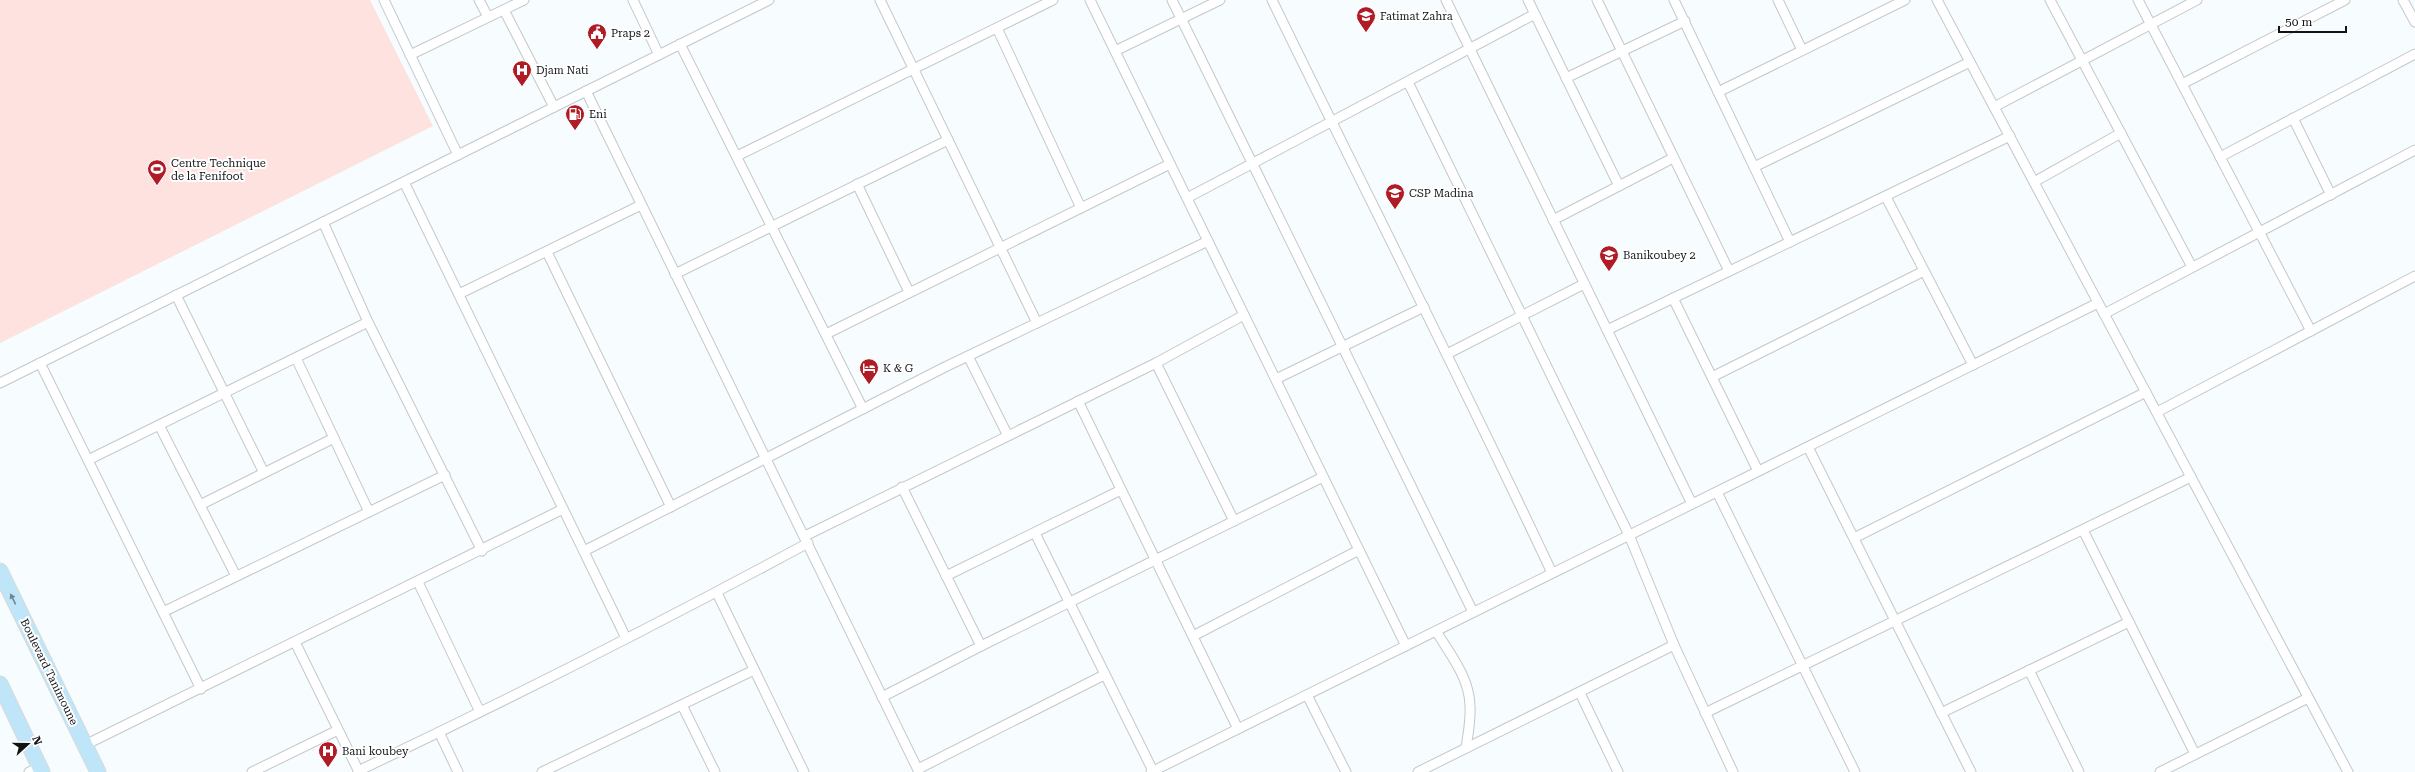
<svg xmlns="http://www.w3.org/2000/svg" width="2415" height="772" viewBox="0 0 2415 772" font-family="'Roboto Serif',serif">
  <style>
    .green { fill: #fde2df }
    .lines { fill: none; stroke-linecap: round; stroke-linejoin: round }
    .street-casing { stroke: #c2c8cc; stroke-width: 11 }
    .primary-casing { stroke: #d9d9da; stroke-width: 17 }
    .street { stroke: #fff; stroke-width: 9 }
    .primary { stroke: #bfe5f9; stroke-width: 15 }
    .oneway { fill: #718692 }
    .labels { text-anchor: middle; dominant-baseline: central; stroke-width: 4; stroke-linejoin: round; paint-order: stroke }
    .poi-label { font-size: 11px; fill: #111315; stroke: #fff; text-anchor: start }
    .street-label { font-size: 11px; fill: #111315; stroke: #fff }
  </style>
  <rect width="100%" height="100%" fill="#f7fcff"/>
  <!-- green -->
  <polygon class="green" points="0,0 370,0 433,126 0,343"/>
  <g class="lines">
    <defs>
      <g id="street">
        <polyline points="384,0 458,155"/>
        <polyline points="479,0 488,17"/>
        <polyline points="633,0 659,55"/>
        <polyline points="880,0 1037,323"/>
        <polyline points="1090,0 1406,646"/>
        <polyline points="1172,0 1473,612"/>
        <path d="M1272,0C1365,191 1462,381 1552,573"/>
        <polyline points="1446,0 1692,504"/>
        <polyline points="1528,0 1619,186"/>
        <polyline points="1597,0 1729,271"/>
        <polyline points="1674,0 1790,242"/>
        <polyline points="1778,0 1802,50"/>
        <polyline points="1937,0 2348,772"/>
        <polyline points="2050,0 2192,267"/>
        <polyline points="2138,0 2311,331"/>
        <polyline points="2403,0 2415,22"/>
        <polyline points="504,10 554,107"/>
        <polyline points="997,28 1081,208"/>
        <polyline points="680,44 863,409"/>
        <polyline points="1115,51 1220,0"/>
        <polyline points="410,55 524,0"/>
        <polyline points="1566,78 1685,21"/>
        <polyline points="1408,82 1629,535 1674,645 1733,772"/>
        <polyline points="2182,84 2345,0"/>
        <polyline points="586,91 919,772"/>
        <polyline points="1718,92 1905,0"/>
        <polyline points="1994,107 2197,0"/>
        <polyline points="2293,118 2331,195"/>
        <polyline points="737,156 1053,0"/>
        <polyline points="2220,157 2415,54"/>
        <polyline points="1754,167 1970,62"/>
        <polyline points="404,182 626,638"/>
        <polyline points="2034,182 2121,133"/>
        <polyline points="857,184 909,292"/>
        <polyline points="1886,197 1973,365"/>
        <polyline points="1187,198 1535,14"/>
        <polyline points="1553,220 1673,158"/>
        <polyline points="323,222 368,322 482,551"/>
        <polyline points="547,252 671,507"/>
        <polyline points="675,274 948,140"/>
        <polyline points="459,294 641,205"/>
        <polyline points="176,295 264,473"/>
        <polyline points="1673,298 1758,471"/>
        <polyline points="2104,314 2415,150"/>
        <polyline points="1607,330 2010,136"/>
        <polyline points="826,334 1170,164"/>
        <polyline points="1447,354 1584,284"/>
        <polyline points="968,356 1007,434"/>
        <polyline points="296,358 369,512"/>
        <polyline points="40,363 201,689"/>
        <polyline points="1156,363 1234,521"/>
        <polyline points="1712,377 1924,271"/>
        <polyline points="1276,379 1424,307"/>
        <polyline points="0,383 769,0"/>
        <polyline points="1078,401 1238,729"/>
        <polyline points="2157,412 2415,276"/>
        <polyline points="159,425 236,576"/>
        <polyline points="1808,447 1971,772"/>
        <polyline points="88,460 368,322"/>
        <polyline points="902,487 981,646"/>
        <polyline points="1717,492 1855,772"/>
        <polyline points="200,505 334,438"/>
        <polyline points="2083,530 2195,754"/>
        <polyline points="1035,533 1153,771"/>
        <polyline points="805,536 1156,363 1244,315"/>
        <polyline points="1854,538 2146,392"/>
        <polyline points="584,551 945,367 1208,241"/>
        <polyline points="946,576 1121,490"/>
        <polyline points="418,582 480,712"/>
        <polyline points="717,593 804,772"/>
        <polyline points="163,612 445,475"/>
        <path d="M1436,631C1450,654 1469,677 1470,705C1471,720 1468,734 1466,748"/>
        <polyline points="1193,636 1359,550"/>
        <polyline points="295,642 359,772"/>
        <polyline points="2029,670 2079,772"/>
        <polyline points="1580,693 1618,772"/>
        <polyline points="1307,695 1346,772"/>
        <polyline points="882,697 981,646 1323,477"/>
        <polyline points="682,705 715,772"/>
        <polyline points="1705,713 2191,477"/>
        <polyline points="1941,713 2129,622"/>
        <polyline points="439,732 458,772"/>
        <polyline points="85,745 563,509"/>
        <polyline points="918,769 1104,675"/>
        <path d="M358,771C510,699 660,623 808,543"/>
        <polyline points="29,772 40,767"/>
        <polyline points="252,772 338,730"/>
        <polyline points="542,772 754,670"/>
        <polyline points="1151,772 2098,303"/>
        <polyline points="1418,772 1674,645"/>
        <polyline points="2160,772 2308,698"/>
      </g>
      <g id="primary">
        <polyline points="0,571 98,772"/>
        <polyline points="0,684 42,772"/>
      </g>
    </defs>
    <!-- street casing -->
    <use href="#street" class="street-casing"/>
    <!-- primary casing -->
    <use href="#primary" class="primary-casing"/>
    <!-- street -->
    <use href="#street" class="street"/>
    <!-- primary -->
    <use href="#primary" class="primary"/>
  </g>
  <!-- one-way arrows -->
  <defs><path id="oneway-solid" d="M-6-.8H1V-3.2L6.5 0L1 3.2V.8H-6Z"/></defs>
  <use class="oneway" href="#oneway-solid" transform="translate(13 599) rotate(-116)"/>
  <!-- icons -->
  <defs>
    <symbol id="school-pin" viewBox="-11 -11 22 30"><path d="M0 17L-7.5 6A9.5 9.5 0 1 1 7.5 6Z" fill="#af1c25" stroke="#fff"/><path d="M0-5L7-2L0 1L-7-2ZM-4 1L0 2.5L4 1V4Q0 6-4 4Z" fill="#fff"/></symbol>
    <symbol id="civic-pin" viewBox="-11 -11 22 30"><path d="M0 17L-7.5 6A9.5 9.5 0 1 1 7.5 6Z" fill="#af1c25" stroke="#fff"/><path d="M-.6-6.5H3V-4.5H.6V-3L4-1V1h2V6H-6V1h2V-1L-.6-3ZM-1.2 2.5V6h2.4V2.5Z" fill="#fff"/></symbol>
    <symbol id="hospital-pin" viewBox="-11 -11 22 30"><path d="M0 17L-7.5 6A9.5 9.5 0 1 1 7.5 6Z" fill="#af1c25" stroke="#fff"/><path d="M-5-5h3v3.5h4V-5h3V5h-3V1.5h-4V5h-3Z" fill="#fff"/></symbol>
    <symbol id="fuel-pin" viewBox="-11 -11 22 30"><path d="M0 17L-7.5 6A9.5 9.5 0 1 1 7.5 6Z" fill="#af1c25" stroke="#fff"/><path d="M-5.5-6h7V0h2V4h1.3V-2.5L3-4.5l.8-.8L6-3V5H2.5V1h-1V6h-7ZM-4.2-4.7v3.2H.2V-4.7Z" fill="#fff"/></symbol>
    <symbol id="stadium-pin" viewBox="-11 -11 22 30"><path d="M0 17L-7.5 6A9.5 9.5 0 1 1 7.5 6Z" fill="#af1c25" stroke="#fff"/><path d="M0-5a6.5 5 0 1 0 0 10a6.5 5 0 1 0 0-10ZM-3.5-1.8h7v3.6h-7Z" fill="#fff"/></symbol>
    <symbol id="hotel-pin" viewBox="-11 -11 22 30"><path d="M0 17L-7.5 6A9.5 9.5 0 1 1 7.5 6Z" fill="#af1c25" stroke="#fff"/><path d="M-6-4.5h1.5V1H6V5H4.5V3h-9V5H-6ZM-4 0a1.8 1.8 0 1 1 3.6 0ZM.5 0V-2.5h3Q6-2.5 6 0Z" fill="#fff"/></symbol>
  </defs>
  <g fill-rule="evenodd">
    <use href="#school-pin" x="1355" y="5" width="22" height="30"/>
    <use href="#civic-pin" x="586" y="22" width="22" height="30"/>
    <use href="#hospital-pin" x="511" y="59" width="22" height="30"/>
    <use href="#fuel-pin" x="564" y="103" width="22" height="30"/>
    <use href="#stadium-pin" x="146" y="158" width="22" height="30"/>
    <use href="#school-pin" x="1384" y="182" width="22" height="30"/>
    <use href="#school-pin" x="1598" y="244" width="22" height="30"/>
    <use href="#hotel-pin" x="858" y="357" width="22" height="30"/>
    <use href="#hospital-pin" x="317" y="740" width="22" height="30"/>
  </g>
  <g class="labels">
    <!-- poi labels -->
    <g class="poi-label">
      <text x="1380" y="16">Fatimat Zahra</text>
      <text x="611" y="33">Praps 2</text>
      <text x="536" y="70">Djam Nati</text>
      <text x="589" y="114">Eni</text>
      <text x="171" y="163">Centre Technique<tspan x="171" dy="13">de la Fenifoot</tspan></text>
      <text x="1409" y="193">CSP Madina</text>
      <text x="1623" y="255">Banikoubey 2</text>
      <text x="883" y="368">K &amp; G</text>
      <text x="342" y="751">Bani koubey</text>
    </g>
    <!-- street labels -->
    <g class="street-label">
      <text transform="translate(49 672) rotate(64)">Boulevard Tanimoune</text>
    </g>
  </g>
  <!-- north arrow -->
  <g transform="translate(28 744) rotate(69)" stroke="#ffffff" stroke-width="3" paint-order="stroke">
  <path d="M0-3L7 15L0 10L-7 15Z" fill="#111315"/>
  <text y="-6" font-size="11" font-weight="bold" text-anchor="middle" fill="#111315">N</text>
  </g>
  <!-- scale -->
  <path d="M2279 26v6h67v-6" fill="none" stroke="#111315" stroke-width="2"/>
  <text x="2285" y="26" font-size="12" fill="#111315" stroke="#ffffff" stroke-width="3" paint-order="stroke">50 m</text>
</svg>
